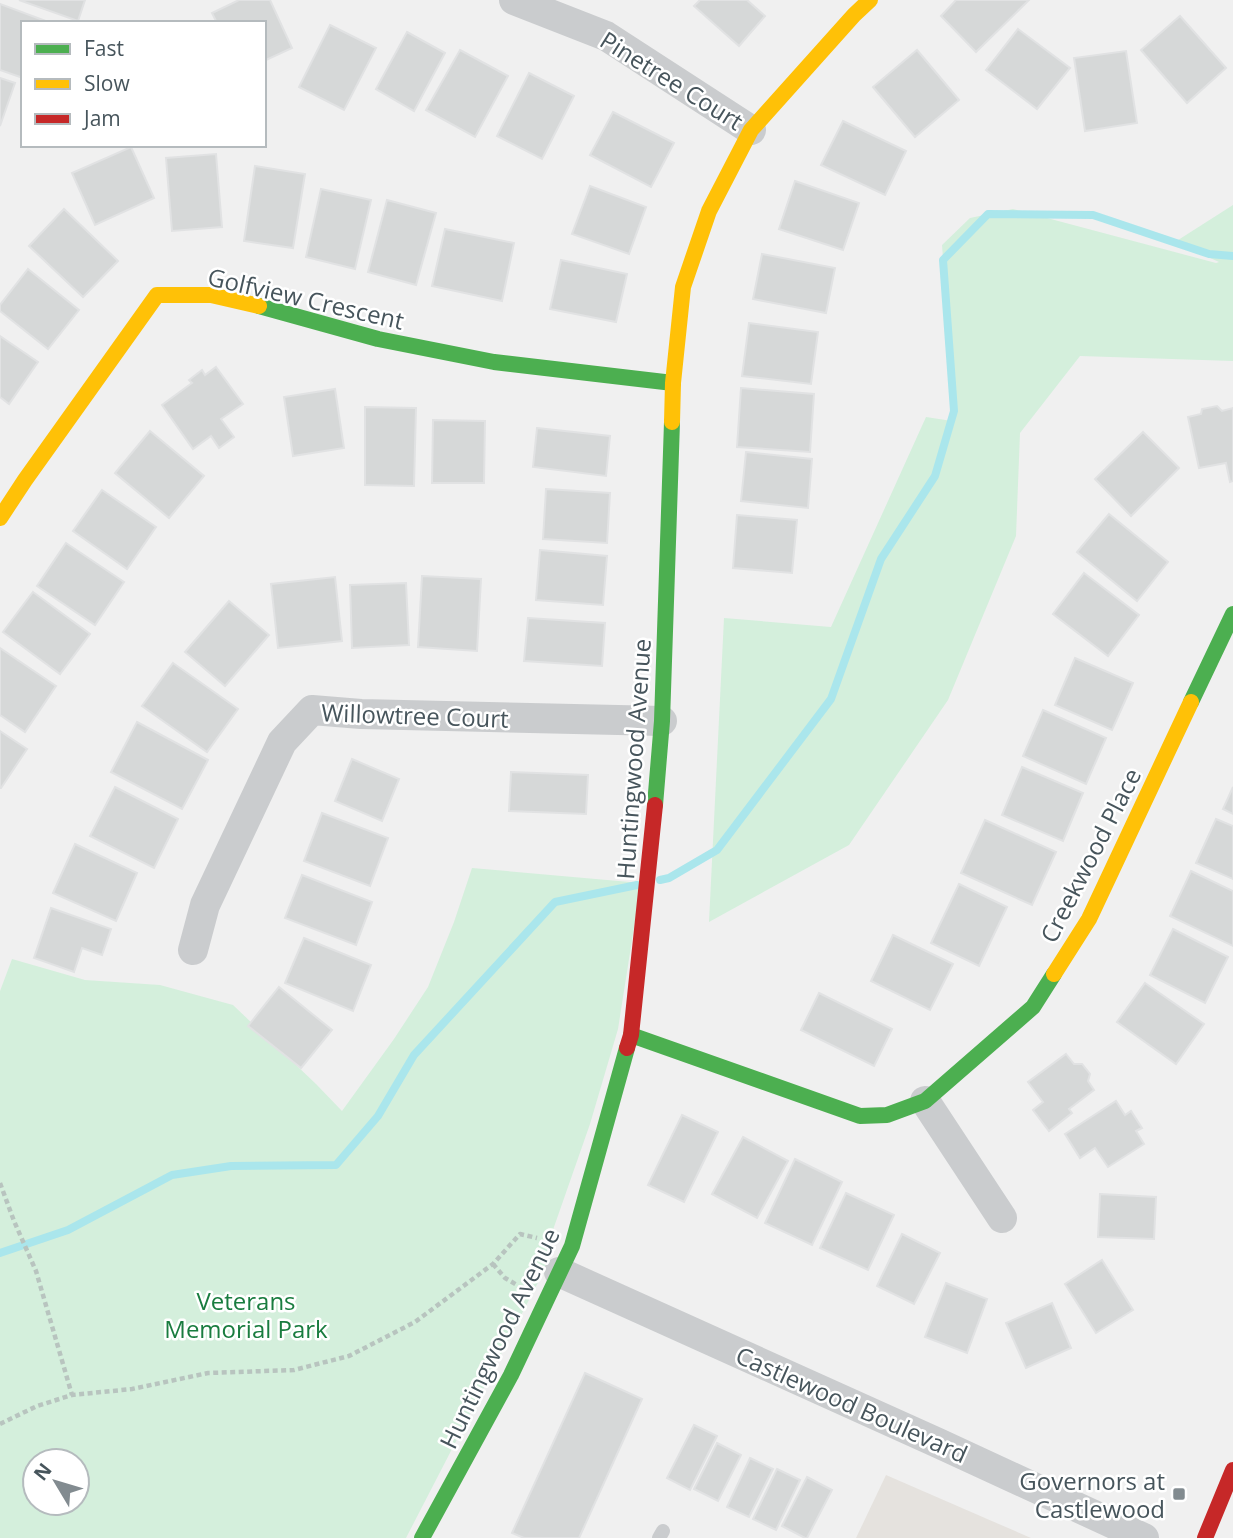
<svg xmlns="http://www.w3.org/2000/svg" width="1233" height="1538" viewBox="0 0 1233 1538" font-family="'Open Sans',sans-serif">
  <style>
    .commercial { fill: #e5e2de }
    .green { fill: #d4efdc; fill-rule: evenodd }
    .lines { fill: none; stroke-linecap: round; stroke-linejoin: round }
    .stream { stroke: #aae6ec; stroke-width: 8 }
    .building { fill: #d6d8d8; stroke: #e1e2e3; stroke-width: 2 }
    .path { stroke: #b8c4bf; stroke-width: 4.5; stroke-dasharray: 5 3.5; stroke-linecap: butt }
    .lane { stroke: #caccce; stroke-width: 14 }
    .street { stroke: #caccce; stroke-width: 30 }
    .fast { stroke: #4caf50; stroke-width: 16 }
    .slow { stroke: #ffc107; stroke-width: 16 }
    .jam { stroke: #c62828; stroke-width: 16 }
    .poi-dot { fill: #828b90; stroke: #fff; stroke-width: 2.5 }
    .labels { text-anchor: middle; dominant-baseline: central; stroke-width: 5; stroke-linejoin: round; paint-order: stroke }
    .street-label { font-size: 24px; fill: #47555c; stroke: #fff }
    .park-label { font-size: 24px; fill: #197c3f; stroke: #fff }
    .poi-label { font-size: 24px; fill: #47555c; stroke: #fff; text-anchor: end }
  </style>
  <rect width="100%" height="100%" fill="#f0f0f0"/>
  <!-- commercial -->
  <polygon class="commercial" points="886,1475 1031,1538 856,1538"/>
  <!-- green -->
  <g class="green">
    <polygon points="1233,205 1233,361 1080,356 1020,433 1016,536 948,700 849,845 709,922 724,618 831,627 926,417 952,421 953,392 942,245 970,218 1013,209 1216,263 1219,262 1175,242"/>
    <path d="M472,868L641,883L618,1029L590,1124L547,1247V1265L406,1538H0V991L12,959L85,980L160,985L233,1005L316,1084L342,1111L394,1039L428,987L454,922ZM35,1461H77V1503H35Z"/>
  </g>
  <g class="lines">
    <!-- stream -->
    <g class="stream">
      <polyline points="660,880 669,878 717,850 831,699 881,559 935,476 954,411 943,260 988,214 1093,215 1209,254 1233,256"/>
      <polyline points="0,1253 68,1230 172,1175 231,1166 336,1165 378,1116 414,1055 555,902 637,885"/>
    </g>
  </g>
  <!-- building -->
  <g class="building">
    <polygon points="19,0 85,0 78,21"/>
    <polygon points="239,0 270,0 292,48 264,61 264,23 217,23 212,13"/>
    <polygon points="700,0 747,0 765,16 739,46 694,6"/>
    <polygon points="956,0 1029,0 976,52 941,16"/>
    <polygon points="0,4 51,23 23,23 23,78 0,70"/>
    <polygon points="1180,16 1226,68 1187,103 1141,50"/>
    <polygon points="330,25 376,48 344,110 299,87"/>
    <polygon points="1018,29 1070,68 1037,109 986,70"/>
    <polygon points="407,32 445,53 414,111 376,89"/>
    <polygon points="460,50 508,76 475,137 426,110"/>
    <polygon points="917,50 959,100 915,137 873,87"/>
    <polygon points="1126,51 1137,123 1085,131 1074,58"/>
    <polygon points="529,73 574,96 542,159 497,136"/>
    <polygon points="0,78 15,83 0,126"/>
    <polygon points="613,112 674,143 651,187 590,155"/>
    <polygon points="843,121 906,151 885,195 821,165"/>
    <polygon points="131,147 154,198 95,225 72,173"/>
    <polygon points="216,154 222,227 172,231 166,158"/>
    <polygon points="255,166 305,174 293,248 244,241"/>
    <polygon points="795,181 859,203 843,250 779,229"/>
    <polygon points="590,186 646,207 629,254 572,234"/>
    <polygon points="321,189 371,200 355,269 306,257"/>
    <polygon points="387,200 436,213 416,285 368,272"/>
    <polygon points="64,209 118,261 83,297 29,246"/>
    <polygon points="445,229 514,243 502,301 432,286"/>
    <polygon points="762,254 835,268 826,313 753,299"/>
    <polygon points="561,260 627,274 616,322 550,309"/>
    <polygon points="28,269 79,310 48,349 0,311 0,305"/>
    <polygon points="749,323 818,332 811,384 742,376"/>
    <polygon points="0,336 38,362 9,404 0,397"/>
    <polygon points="216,367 243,404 221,419 234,437 219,448 211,436 193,449 162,405 192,383 189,380 202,370 205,375"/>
    <polygon points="741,388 814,394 810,452 737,447"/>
    <polygon points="335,389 344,448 293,456 284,397"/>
    <polygon points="1217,406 1222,411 1233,408 1233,481 1230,482 1226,463 1199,468 1188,417 1201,414 1202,409"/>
    <polygon points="365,407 416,408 414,486 365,485"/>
    <polygon points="433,420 485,421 484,483 432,483"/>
    <polygon points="537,428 610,436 606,476 533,467"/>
    <polygon points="150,431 204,476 169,518 115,473"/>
    <polygon points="1143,432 1179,468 1131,516 1095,479"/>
    <polygon points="746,452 812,459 808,508 741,501"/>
    <polygon points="546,489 610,493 607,543 543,539"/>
    <polygon points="102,490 156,527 127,569 73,531"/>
    <polygon points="1109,514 1168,562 1137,601 1077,552"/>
    <polygon points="737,515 797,520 792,573 733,568"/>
    <polygon points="66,543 124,582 95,625 37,586"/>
    <polygon points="540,550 607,556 603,605 536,600"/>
    <polygon points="1084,573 1139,615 1108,656 1053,614"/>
    <polygon points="422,576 481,579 477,651 418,647"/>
    <polygon points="335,577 342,641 278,648 271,584"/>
    <polygon points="406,583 409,645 352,648 350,585"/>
    <polygon points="33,592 90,634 60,674 3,632"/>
    <polygon points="229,601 269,635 225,686 185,652"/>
    <polygon points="528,618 605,623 602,666 524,661"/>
    <polygon points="0,648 56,686 25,732 0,715"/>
    <polygon points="1075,658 1133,683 1112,730 1055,705"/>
    <polygon points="173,663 238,709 207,752 142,706"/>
    <polygon points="1043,710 1106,738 1086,784 1023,756"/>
    <polygon points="137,722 208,760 182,809 111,772"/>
    <polygon points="0,731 27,749 1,788 0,788"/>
    <polygon points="352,759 399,779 382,821 335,801"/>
    <polygon points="1022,767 1083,793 1063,841 1002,815"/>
    <polygon points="511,772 588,775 586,814 509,811"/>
    <polygon points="115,787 178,819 154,868 90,836"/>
    <polygon points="1233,787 1233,814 1223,809"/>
    <polygon points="322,813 388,838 370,886 304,861"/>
    <polygon points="1216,819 1233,826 1233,879 1196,863"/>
    <polygon points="985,820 1056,852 1032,905 961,873"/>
    <polygon points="75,844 137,873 116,921 53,893"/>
    <polygon points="1191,871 1233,891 1233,946 1170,916"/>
    <polygon points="302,875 372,902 356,945 285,918"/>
    <polygon points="959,884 1007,907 979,966 931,943"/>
    <polygon points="51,908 111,929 102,955 82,948 74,972 34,958"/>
    <polygon points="1173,929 1228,957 1205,1003 1150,975"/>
    <polygon points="893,935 953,964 930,1010 871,981"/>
    <polygon points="304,938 371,965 353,1011 285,983"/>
    <polygon points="1145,983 1204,1024 1176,1064 1117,1022"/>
    <polygon points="279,987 332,1030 301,1068 248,1026"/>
    <polygon points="819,993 892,1029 874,1066 801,1030"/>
    <polygon points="1066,1054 1074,1064 1082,1064 1090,1074 1088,1081 1094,1090 1069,1109 1072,1113 1049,1131 1033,1110 1043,1102 1028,1082"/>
    <polygon points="1116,1101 1125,1115 1131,1111 1142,1128 1136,1131 1144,1144 1108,1167 1095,1148 1080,1158 1065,1134"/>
    <polygon points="682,1115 718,1132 684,1202 648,1185"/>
    <polygon points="743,1137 788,1161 757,1218 712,1194"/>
    <polygon points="795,1159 842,1182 812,1245 765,1223"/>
    <polygon points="846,1193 894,1215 868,1270 820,1248"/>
    <polygon points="1100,1194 1156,1197 1154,1239 1098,1237"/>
    <polygon points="902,1234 940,1253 914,1304 877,1286"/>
    <polygon points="1102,1260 1133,1310 1096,1333 1065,1284"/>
    <polygon points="946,1283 987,1299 967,1353 925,1337"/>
    <polygon points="1052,1303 1071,1348 1026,1368 1006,1323"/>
    <polygon points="585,1373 642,1399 579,1538 524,1538 512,1533"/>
    <polygon points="694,1425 717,1436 690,1490 667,1478"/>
    <polygon points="717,1443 741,1455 718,1501 694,1489"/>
    <polygon points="750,1458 773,1469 749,1517 727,1507"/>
    <polygon points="777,1469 800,1480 776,1530 753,1519"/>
    <polygon points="807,1477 832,1490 807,1538 805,1538 782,1526"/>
  </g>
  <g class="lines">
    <!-- path -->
    <g class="path">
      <polyline points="0,1183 14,1221 36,1271 72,1395"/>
      <polyline points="493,1264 505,1278 517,1285"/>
      <polyline points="0,1424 37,1406 72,1395 132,1389 208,1373 294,1370 349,1356 415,1322 493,1264 520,1234 537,1238"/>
    </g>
    <!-- lane -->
    <polyline class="lane" points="659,1538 663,1531"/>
    <!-- street -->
    <g class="street">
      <polyline points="514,0 606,36 751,130"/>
      <polyline points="193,950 205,905 282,742 312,710 361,714 662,721"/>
      <polyline points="925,1101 1002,1218"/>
      <polyline points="559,1272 938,1443 1144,1538"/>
    </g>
    <!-- fast -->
    <g class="fast">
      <polyline points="259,306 378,339 494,362 673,383"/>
      <polyline points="1191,702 1233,614"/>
      <polyline points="655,805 662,721 672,422"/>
      <polyline points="631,1035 860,1116 887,1115 925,1101 1033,1007 1054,974"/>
      <polyline points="422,1538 511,1375 572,1246 627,1048"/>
    </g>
    <!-- slow -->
    <g class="slow">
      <polyline points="672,422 673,383 683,287 709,211 751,130 854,15 870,0"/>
      <polyline points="0,518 25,480 157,295 211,295 259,306"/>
      <polyline points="1054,974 1089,919 1191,702"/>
    </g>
    <!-- jam -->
    <g class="jam">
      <polyline points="627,1048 631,1035 655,805"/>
      <polyline points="1205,1538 1233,1470"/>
    </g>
  </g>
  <!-- markers -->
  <rect class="poi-dot" x="1172" y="1487" width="14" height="14" rx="3.5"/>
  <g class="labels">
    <!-- street labels -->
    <g class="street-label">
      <text transform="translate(672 80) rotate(32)">Pinetree Court</text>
      <text transform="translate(306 298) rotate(13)">Golfview Crescent</text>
      <text transform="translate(415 715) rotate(2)">Willowtree Court</text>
      <text transform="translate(633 759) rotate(-86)">Huntingwood Avenue</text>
      <text transform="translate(1090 855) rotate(-63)">Creekwood Place</text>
      <text transform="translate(499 1338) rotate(-64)">Huntingwood Avenue</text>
      <text transform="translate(852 1404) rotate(24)">Castlewood Boulevard</text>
    </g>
    <!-- park labels -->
    <g class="park-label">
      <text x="246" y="1300">Veterans<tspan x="246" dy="28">Memorial Park</tspan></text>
    </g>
    <!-- poi labels -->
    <g class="poi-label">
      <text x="1165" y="1480">Governors at<tspan x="1165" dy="28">Castlewood</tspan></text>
    </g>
  </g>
  <!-- legend -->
  <rect x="21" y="21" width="245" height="126" fill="#ffffff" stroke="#b5bbbe" stroke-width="2"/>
  <rect x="35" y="44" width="35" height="10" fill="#4caf50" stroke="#b5bbbe" stroke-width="2"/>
  <text x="84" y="56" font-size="21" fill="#47555c">Fast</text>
  <rect x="35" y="79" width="35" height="10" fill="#ffc107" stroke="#b5bbbe" stroke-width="2"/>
  <text x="84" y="91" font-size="21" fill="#47555c">Slow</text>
  <rect x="35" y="114" width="35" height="10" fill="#c62828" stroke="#b5bbbe" stroke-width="2"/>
  <text x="84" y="126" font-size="21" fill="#47555c">Jam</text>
  <!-- north arrow -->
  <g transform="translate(56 1482) rotate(308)"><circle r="33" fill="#ffffff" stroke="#b5bbbe" stroke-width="2"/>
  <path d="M0-5L12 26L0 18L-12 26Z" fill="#828b90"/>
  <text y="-10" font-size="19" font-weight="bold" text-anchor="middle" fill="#47555c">N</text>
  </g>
</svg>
